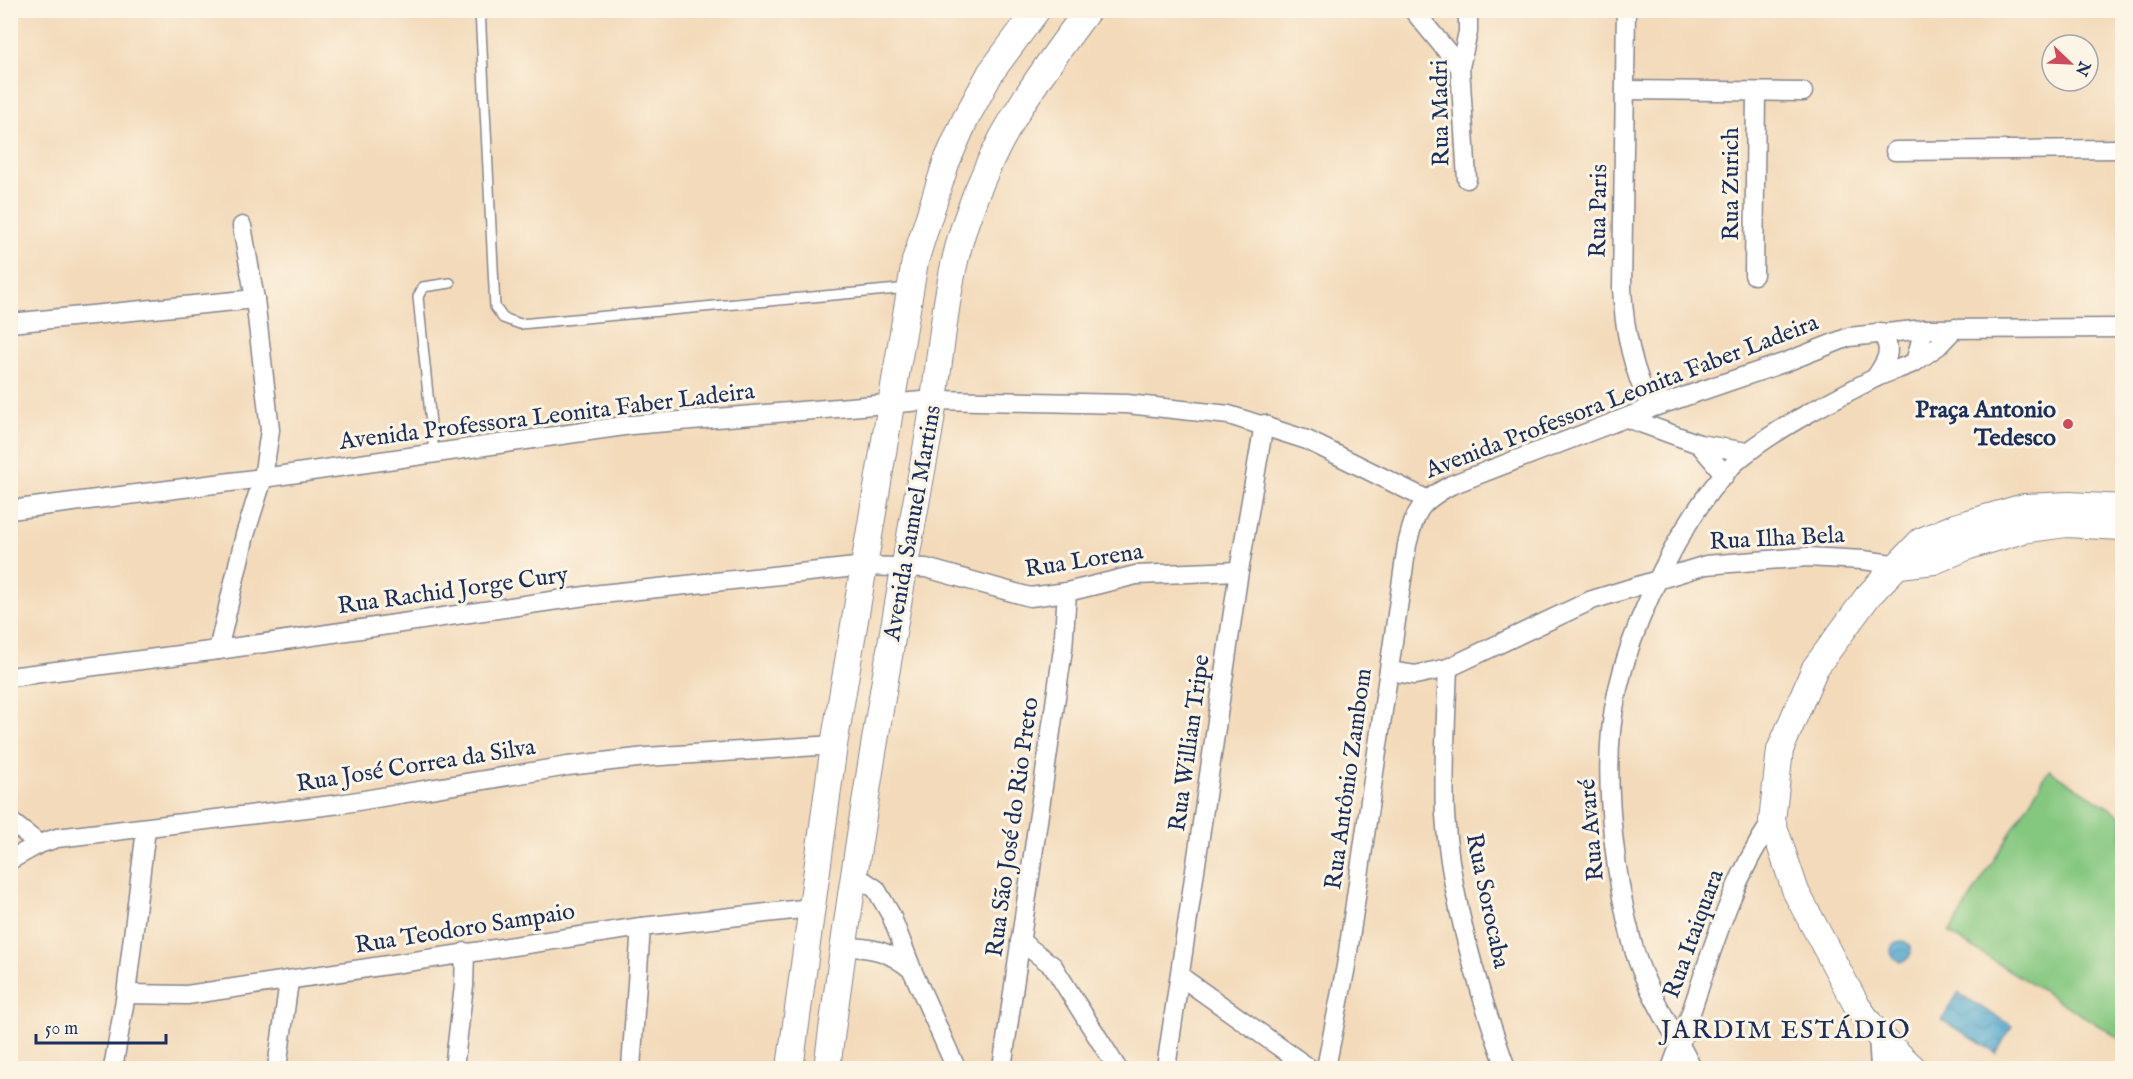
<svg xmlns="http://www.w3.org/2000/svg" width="2133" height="1079" viewBox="0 0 2133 1079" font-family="'IM FELL English',serif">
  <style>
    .grass { fill: #84c77f; stroke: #507b6e; stroke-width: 1.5 }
    .water { fill: url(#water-waves); stroke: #366c96; stroke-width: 1.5 }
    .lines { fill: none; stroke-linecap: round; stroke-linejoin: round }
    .lane-casing { stroke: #87848c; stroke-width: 12 }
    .street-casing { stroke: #87848c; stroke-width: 21 }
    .secondary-casing { stroke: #87848c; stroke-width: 28 }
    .lane { stroke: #fff; stroke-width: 9 }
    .street { stroke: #fff; stroke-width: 18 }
    .secondary { stroke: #fff; stroke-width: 26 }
    .poi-dot { fill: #d1495b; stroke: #fcf5e5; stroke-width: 2 }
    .labels { text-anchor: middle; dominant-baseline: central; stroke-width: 6; stroke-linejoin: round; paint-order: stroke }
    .street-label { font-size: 24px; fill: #1b2f5e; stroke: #fcf5e5 }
    .poi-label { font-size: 24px; font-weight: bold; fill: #1b2f5e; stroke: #fcf5e5; text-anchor: end }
    .neighbourhood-label { font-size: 26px; letter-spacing: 1.5px; fill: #1b2f5e; stroke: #fcf5e5 }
  </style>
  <defs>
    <pattern id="water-waves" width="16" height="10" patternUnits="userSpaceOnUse" patternTransform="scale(1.5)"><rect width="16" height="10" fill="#50a8cd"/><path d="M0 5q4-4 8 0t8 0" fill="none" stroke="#4289aa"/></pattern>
  </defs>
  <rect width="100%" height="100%" fill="#fcf5e5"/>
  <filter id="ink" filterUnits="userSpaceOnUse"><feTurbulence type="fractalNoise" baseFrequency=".0167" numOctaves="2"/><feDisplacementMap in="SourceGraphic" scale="12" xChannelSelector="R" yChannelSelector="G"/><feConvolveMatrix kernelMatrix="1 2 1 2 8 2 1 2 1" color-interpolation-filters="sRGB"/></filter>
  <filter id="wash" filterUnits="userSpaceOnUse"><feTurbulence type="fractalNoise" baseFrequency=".008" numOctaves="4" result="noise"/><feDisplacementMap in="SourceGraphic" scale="24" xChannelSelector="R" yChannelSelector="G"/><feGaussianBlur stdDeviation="1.35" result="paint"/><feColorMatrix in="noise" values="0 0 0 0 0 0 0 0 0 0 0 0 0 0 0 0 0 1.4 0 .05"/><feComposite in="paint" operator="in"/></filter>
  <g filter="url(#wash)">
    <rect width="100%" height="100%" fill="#f3daba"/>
    <!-- grass -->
    <polygon class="grass" points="2049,770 2122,816 2122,1040 1949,933"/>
    <!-- water -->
    <g class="water">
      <circle cx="1901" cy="951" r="10"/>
      <polygon points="1958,993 2012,1026 1996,1053 1942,1020"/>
    </g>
  </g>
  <g filter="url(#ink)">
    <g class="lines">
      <defs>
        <g id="lane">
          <polyline points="480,10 495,307 503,318 520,324 909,288"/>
          <polyline points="434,453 418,297 423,287 450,283"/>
        </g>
        <g id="street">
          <polyline points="1413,10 1460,67"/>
          <path d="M1626,10L1622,288C1624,330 1632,369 1651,408"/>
          <polyline points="1625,90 1803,92"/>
          <polyline points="1895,151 2122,149"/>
          <polyline points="1467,179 1460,67 1468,32 1468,10"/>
          <polyline points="1754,275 1756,93"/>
          <polyline points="10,323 255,299"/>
          <polyline points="1915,362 1938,346 1955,328"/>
          <path d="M1875,378C1886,362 1895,349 1880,332"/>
          <polyline points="1627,418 1699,444 1747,452"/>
          <polyline points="1699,444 1725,475"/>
          <polyline points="10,510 263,478 631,425 935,400 1127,404 1229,415 1307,440 1426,499"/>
          <polyline points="218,650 245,535 263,478 270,430 255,299 242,226"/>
          <path d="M1448,668C1446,717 1443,766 1445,815C1450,895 1479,993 1506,1068"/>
          <polyline points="1389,671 1415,675 1448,668 1592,600 1706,565 1807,557 1863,560 1900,565"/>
          <polyline points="10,677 218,650 592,595 865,566 926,568 1030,597 1067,592 1136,575 1239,571"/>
          <polyline points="10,821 39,844"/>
          <polyline points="10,860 39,844 57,838 340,804 568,766 646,757 834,745"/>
          <polyline points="855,875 876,889 891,915 913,972 956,1068"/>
          <polyline points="1020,941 1053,966 1117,1068"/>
          <path d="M843,947C872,947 890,951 912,970"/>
          <polyline points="1180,976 1309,1068"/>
          <polyline points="126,994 187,995 641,927 811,908"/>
          <polyline points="1878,1035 1880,1068"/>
          <polyline points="113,1068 126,994 146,829"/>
          <polyline points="277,1068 289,981"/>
          <polyline points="454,1068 464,986 465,952"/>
          <polyline points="631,1068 641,927"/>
          <polyline points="1002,1068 1063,649 1067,592"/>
          <polyline points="1166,1068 1239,571 1264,424"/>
          <path d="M1326,1068L1346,966L1407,545C1416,509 1419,503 1451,485L1651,408L1786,362L1849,337L1924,329L2122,328"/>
          <path d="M1671,1068C1704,985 1721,896 1772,821"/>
          <path d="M1692,1068C1672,1027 1643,987 1632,942C1616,882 1605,793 1611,731C1617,666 1645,601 1676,544C1694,512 1718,474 1748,452C1783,425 1834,399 1873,379C1886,372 1901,369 1915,362L1924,329"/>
        </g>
        <g id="secondary">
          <polyline points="1900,565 1934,561 1969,546 2023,530 2066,524 2122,527"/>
          <polyline points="790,1068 834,745 915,261 946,163 965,120 991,72 1037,10"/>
          <path d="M827,1068C854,860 888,651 927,444C941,370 942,293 966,221C994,138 1036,79 1088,10"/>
          <polyline points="1913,1068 1878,1035 1857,1006 1796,892 1772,821 1780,750 1815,668 1868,596 1921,541 1955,527 2024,507 2070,505 2122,508"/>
        </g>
      </defs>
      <!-- lane casing -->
      <use href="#lane" class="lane-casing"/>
      <!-- street casing -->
      <use href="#street" class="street-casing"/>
      <!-- secondary casing -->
      <use href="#secondary" class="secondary-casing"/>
      <!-- lane -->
      <use href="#lane" class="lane"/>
      <!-- street -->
      <use href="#street" class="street"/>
      <!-- secondary -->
      <use href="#secondary" class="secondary"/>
    </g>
  </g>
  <!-- markers -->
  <circle class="poi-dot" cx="2068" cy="424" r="6"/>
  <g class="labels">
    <!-- street labels -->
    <g class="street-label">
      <text transform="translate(1441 113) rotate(-91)">Rua Madri</text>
      <text transform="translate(1731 184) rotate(-90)">Rua Zurich</text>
      <text transform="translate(1599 211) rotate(-89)">Rua Paris</text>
      <text transform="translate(1622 397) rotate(-21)">Avenida Professora Leonita Faber Ladeira</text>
      <text transform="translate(547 417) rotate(-7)">Avenida Professora Leonita Faber Ladeira</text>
      <text transform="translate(913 523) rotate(-80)">Avenida Samuel Martins</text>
      <text transform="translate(1777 539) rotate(-3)">Rua Ilha Bela</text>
      <text transform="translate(1084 561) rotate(-9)">Rua Lorena</text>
      <text transform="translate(453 591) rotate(-8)">Rua Rachid Jorge Cury</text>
      <text transform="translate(1190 743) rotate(-82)">Rua Willian Tripe</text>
      <text transform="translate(416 766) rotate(-9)">Rua José Correa da Silva</text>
      <text transform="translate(1349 779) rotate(-82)">Rua Antônio Zambom</text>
      <text transform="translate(1013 827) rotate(-82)">Rua São José do Rio Preto</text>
      <text transform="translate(1592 830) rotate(-95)">Rua Avaré</text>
      <text transform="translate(1487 901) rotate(78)">Rua Sorocaba</text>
      <text transform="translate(465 929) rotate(-9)">Rua Teodoro Sampaio</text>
      <text transform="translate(1694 934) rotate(-70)">Rua Itaiquara</text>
    </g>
    <!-- poi labels -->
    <g class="poi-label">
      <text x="2056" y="410">Praça Antonio<tspan x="2056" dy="28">Tedesco</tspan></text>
    </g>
    <!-- neighbourhood labels -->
    <g class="neighbourhood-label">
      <text x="1786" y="1030">JARDIM ESTÁDIO</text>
    </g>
  </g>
  <!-- margin -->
  <rect width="2133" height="1079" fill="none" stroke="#fcf5e5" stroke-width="36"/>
  <!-- north arrow -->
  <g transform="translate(2070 63) rotate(113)"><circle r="28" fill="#fcf5e5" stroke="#a2a6af" stroke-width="1.5"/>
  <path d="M0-4.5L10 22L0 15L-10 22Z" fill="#d1495b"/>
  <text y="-9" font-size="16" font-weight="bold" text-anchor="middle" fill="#1b2f5e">N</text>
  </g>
  <!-- scale -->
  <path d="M36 1034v9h130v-9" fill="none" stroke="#1b2f5e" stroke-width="3"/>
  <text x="45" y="1034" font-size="18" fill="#1b2f5e" stroke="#fcf5e5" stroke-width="4.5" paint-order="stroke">50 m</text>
</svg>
